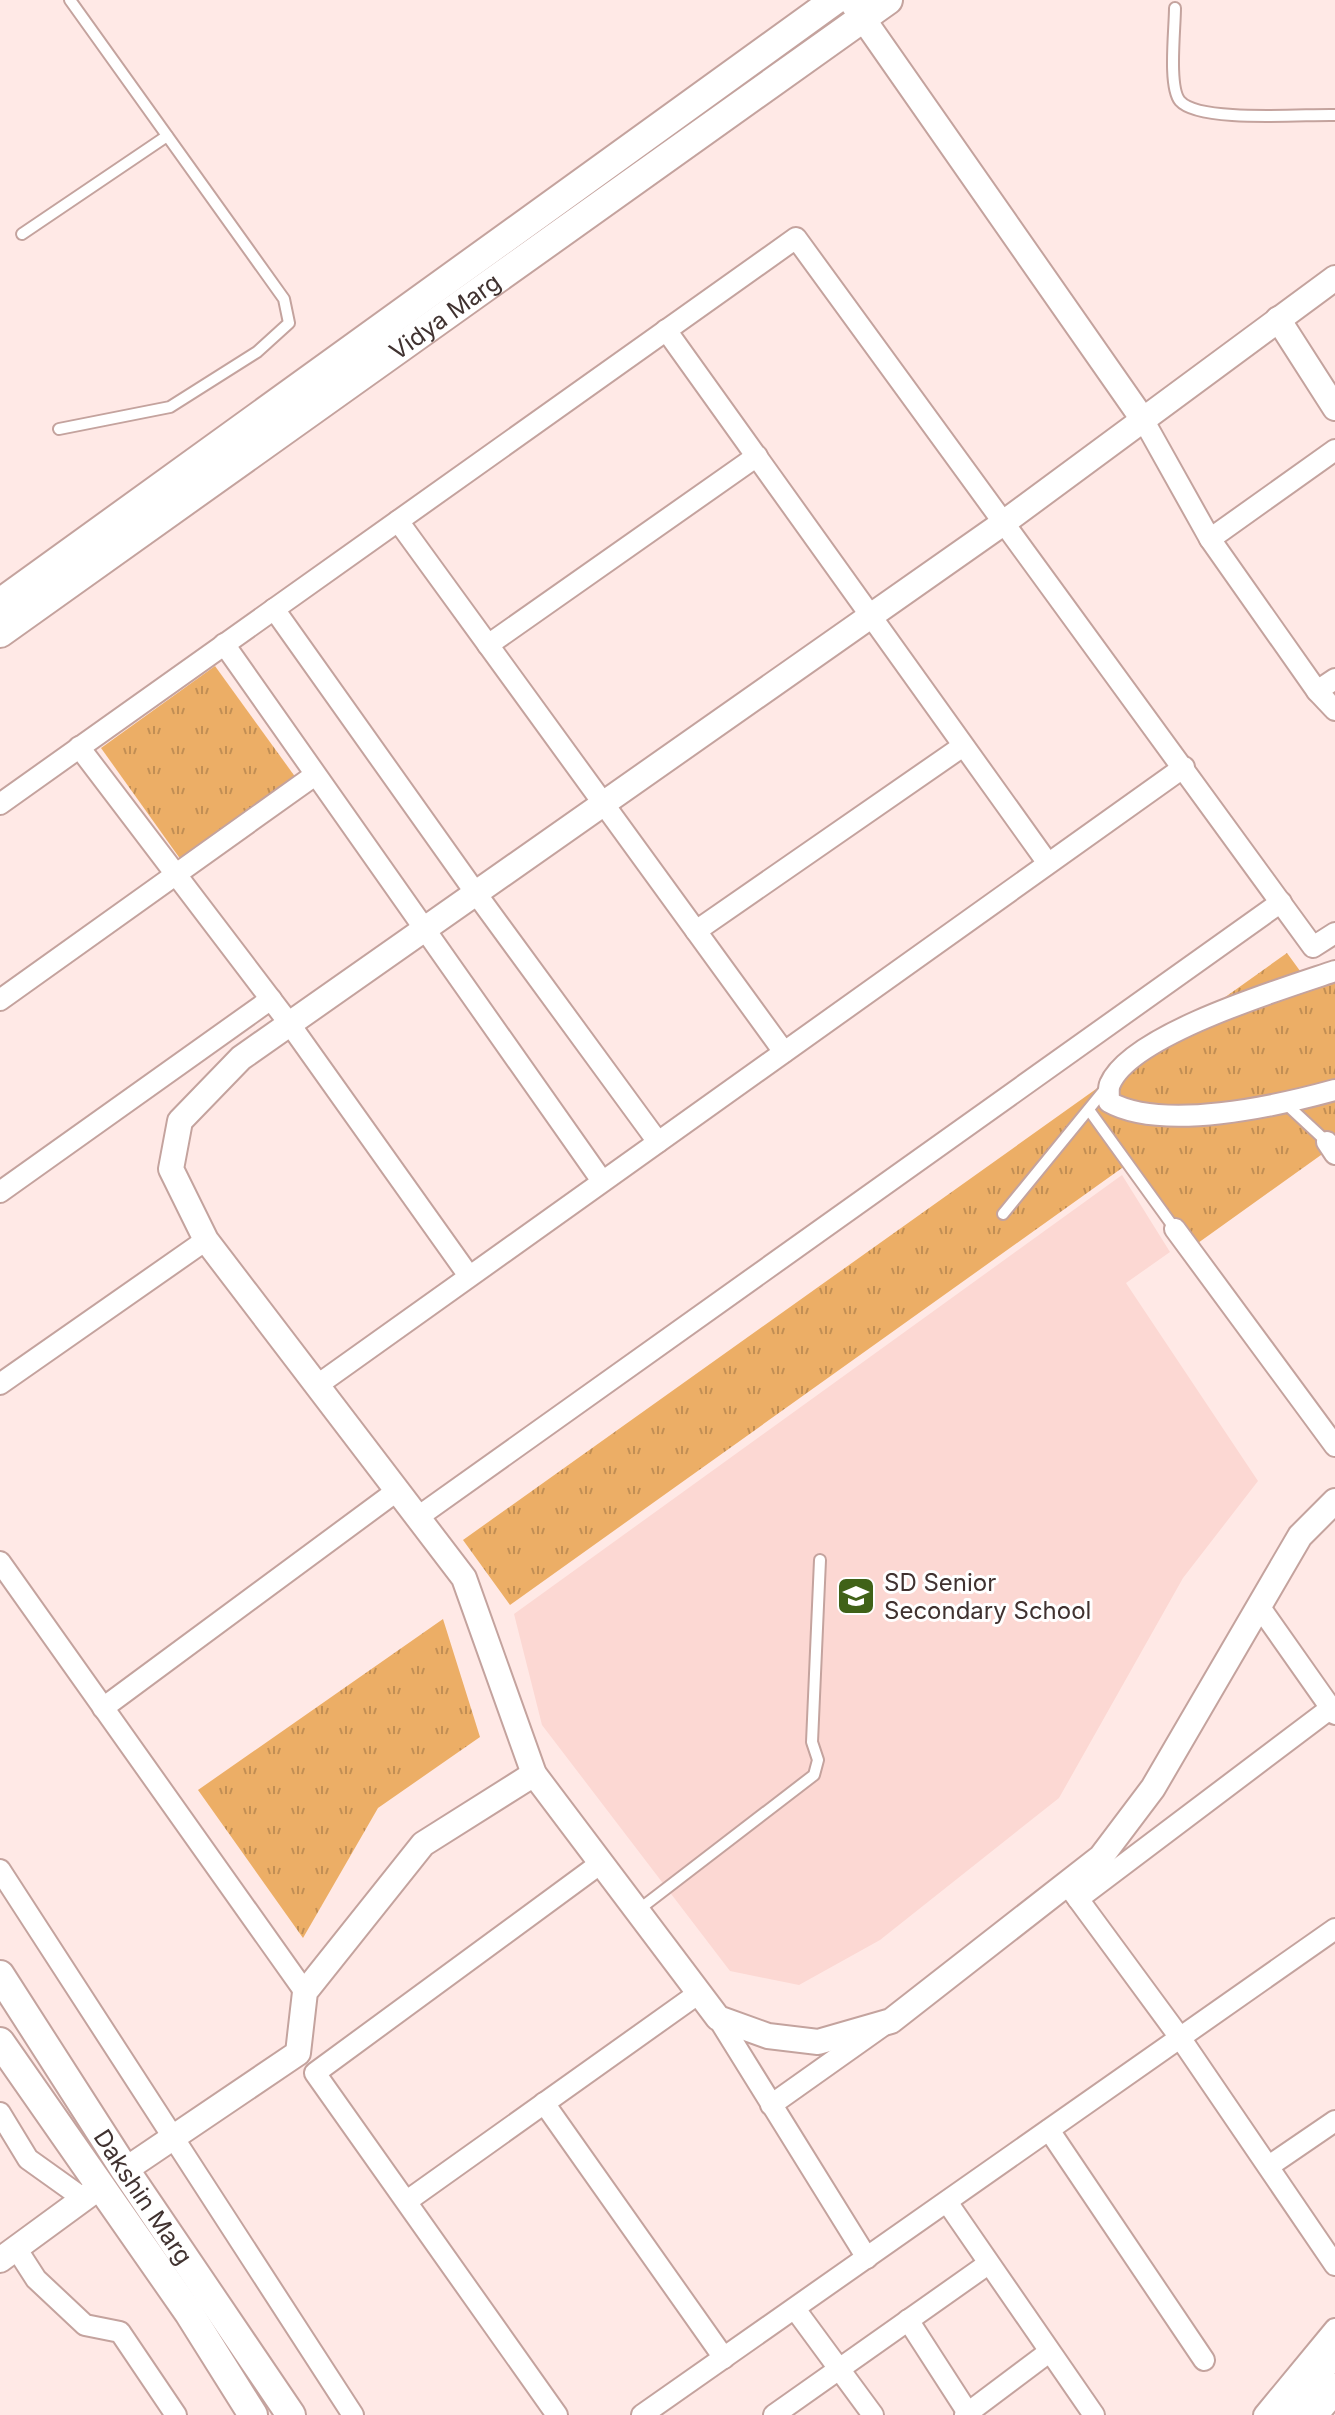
<svg xmlns="http://www.w3.org/2000/svg" width="1335" height="2415" viewBox="0 0 1335 2415" font-family="Inter,sans-serif">
  <style>
    .built { fill: #fcd8d3 }
    .grass { fill: url(#grass-tufts) }
    .lines { fill: none; stroke-linecap: round; stroke-linejoin: round }
    .service-casing { stroke: #c4a39e; stroke-width: 14 }
    .minor-casing { stroke: #c4a39e; stroke-width: 24 }
    .tertiary-casing { stroke: #c4a39e; stroke-width: 28 }
    .secondary-casing { stroke: #c4a39e; stroke-width: 32 }
    .service { stroke: #fff; stroke-width: 10 }
    .minor { stroke: #fff; stroke-width: 20 }
    .tertiary { stroke: #fff; stroke-width: 24 }
    .secondary { stroke: #fff; stroke-width: 28 }
    .labels { text-anchor: middle; dominant-baseline: central; stroke-width: 6; stroke-linejoin: round; paint-order: stroke }
    .street-label { font-size: 24px; fill: #403230; stroke: #fff }
    .poi-label { font-size: 24px; fill: #403230; stroke: #fff; text-anchor: start }
  </style>
  <defs>
    <pattern id="grass-tufts" width="24" height="20" patternUnits="userSpaceOnUse" patternTransform="scale(2)"><rect width="24" height="20" fill="#ecae66"/><path d="M3 7l-1-3M5 7V3M7 7l1-3M15 17l-1-3M17 17v-4M19 17l1-3" fill="none" stroke="#c18e54"/></pattern>
  </defs>
  <rect width="100%" height="100%" fill="#ffe9e6"/>
  <!-- built -->
  <polygon class="built" points="1122,1175 1170,1252 1126,1283 1258,1481 1183,1578 1059,1798 880,1940 799,1985 730,1971 542,1725 514,1614"/>
  <!-- grass -->
  <g class="grass">
    <polygon points="215,666 296,778 181,860 101,748"/>
    <polygon points="1287,953 1311,986 1335,969 1335,1145 1191,1248 1129,1163 510,1605 463,1540"/>
    <polygon points="443,1619 480,1737 378,1808 303,1938 198,1790"/>
  </g>
  <g class="lines">
    <defs>
      <g id="service">
        <path d="M1175,8C1175,29 1168,87 1180,101C1199,123 1305,114 1335,115"/>
        <polyline points="22,234 167,136"/>
        <polyline points="59,429 170,407 257,352 289,323 284,299 70,0"/>
        <polyline points="1284,1102 1327,1142"/>
        <polyline points="1089,1110 1175,1229"/>
        <polyline points="1003,1214 1106,1088"/>
        <polyline points="637,1911 814,1775 818,1760 812,1742 820,1560"/>
      </g>
      <g id="minor">
        <polyline points="666,330 1047,862"/>
        <polyline points="1144,421 1210,539"/>
        <polyline points="1335,450 1210,539 1317,691 1335,679"/>
        <polyline points="398,521 784,1052"/>
        <polyline points="274,609 475,892 658,1142"/>
        <polyline points="224,644 602,1181"/>
        <polyline points="488,645 757,456"/>
        <polyline points="1317,691 1335,710"/>
        <polyline points="79,747 289,1023 469,1276"/>
        <polyline points="0,804 796,238 1313,947 1335,933"/>
        <polyline points="696,931 963,746"/>
        <path d="M1335,971C1285,988 1131,1034 1110,1084C1108,1088 1109,1097 1109,1102C1163,1132 1277,1106 1335,1090"/>
        <polyline points="0,1000 315,775"/>
        <polyline points="1327,1142 1335,1154"/>
        <polyline points="0,1192 271,999"/>
        <polyline points="1175,1229 1335,1446"/>
        <polyline points="0,1384 206,1240"/>
        <polyline points="319,1384 1184,767"/>
        <polyline points="418,1517 1281,902"/>
        <polyline points="0,1562 305,1992"/>
        <polyline points="1259,1606 1335,1714"/>
        <polyline points="103,1708 398,1490"/>
        <polyline points="0,1870 353,2415"/>
        <polyline points="1067,1884 1181,2039 1335,2265"/>
        <polyline points="1078,1899 1331,1708"/>
        <polyline points="718,2018 867,2258"/>
        <polyline points="544,2103 724,2358"/>
        <polyline points="771,2105 881,2027"/>
        <polyline points="0,2113 28,2159 84,2199"/>
        <polyline points="1049,2130 1204,2360"/>
        <polyline points="1269,2166 1335,2121"/>
        <polyline points="407,2201 699,1993"/>
        <polyline points="947,2202 1094,2415"/>
        <polyline points="16,2248 36,2279 85,2325 120,2332 176,2415"/>
        <polyline points="795,2309 873,2415"/>
        <polyline points="908,2320 968,2413"/>
        <polyline points="557,2415 315,2073 601,1863"/>
        <polyline points="642,2415 1335,1929"/>
        <polyline points="774,2415 988,2264"/>
        <polyline points="965,2415 1049,2352"/>
        <polyline points="1264,2415 1335,2329"/>
      </g>
      <g id="tertiary">
        <polyline points="850,0 1144,421"/>
        <polyline points="1335,278 1006,521 241,1058 180,1121 171,1169 206,1240 464,1578 534,1774 718,2018 768,2036 818,2042 891,2021 1101,1857 1153,1788 1300,1536 1335,1501"/>
        <polyline points="1278,319 1335,408"/>
        <polyline points="125,2170 298,2053 305,1992 423,1844 534,1774"/>
        <polyline points="0,2260 101,2186"/>
      </g>
      <g id="secondary">
        <polyline points="0,603 835,0"/>
        <path id="s1" d="M0,633L888,0"/>
        <path id="s2" d="M0,1975L125,2170L291,2415"/>
        <polyline points="0,2042 189,2313 253,2415"/>
        <polyline points="1283,2415 1335,2351"/>
        <polyline points="1313,2415 1335,2388"/>
      </g>
    </defs>
    <!-- service casing -->
    <use href="#service" class="service-casing"/>
    <!-- minor casing -->
    <use href="#minor" class="minor-casing"/>
    <!-- tertiary casing -->
    <use href="#tertiary" class="tertiary-casing"/>
    <!-- secondary casing -->
    <use href="#secondary" class="secondary-casing"/>
    <!-- service -->
    <use href="#service" class="service"/>
    <!-- minor -->
    <use href="#minor" class="minor"/>
    <!-- tertiary -->
    <use href="#tertiary" class="tertiary"/>
    <!-- secondary -->
    <use href="#secondary" class="secondary"/>
  </g>
  <!-- icons -->
  <defs>
    <symbol id="school-square" viewBox="-11 -11 22 22"><rect x="-9" y="-9" width="18" height="18" rx="4" fill="#406218" stroke="#fff"/><path d="M0-5L7-2L0 1L-7-2ZM-4 1L0 2.5L4 1V4Q0 6-4 4Z" fill="#fff"/></symbol>
  </defs>
  <g fill-rule="evenodd">
    <use href="#school-square" x="834" y="1574" width="44" height="44"/>
  </g>
  <g class="labels">
    <!-- street labels -->
    <g class="street-label">
      <text stroke="none"><textPath href="#s1" startOffset="546">Vidya Marg</textPath></text>
      <text stroke="none"><textPath href="#s2" startOffset="264">Dakshin Marg</textPath></text>
    </g>
    <!-- poi labels -->
    <g class="poi-label">
      <text x="884" y="1582">SD Senior<tspan x="884" dy="28">Secondary School</tspan></text>
    </g>
  </g>
</svg>
